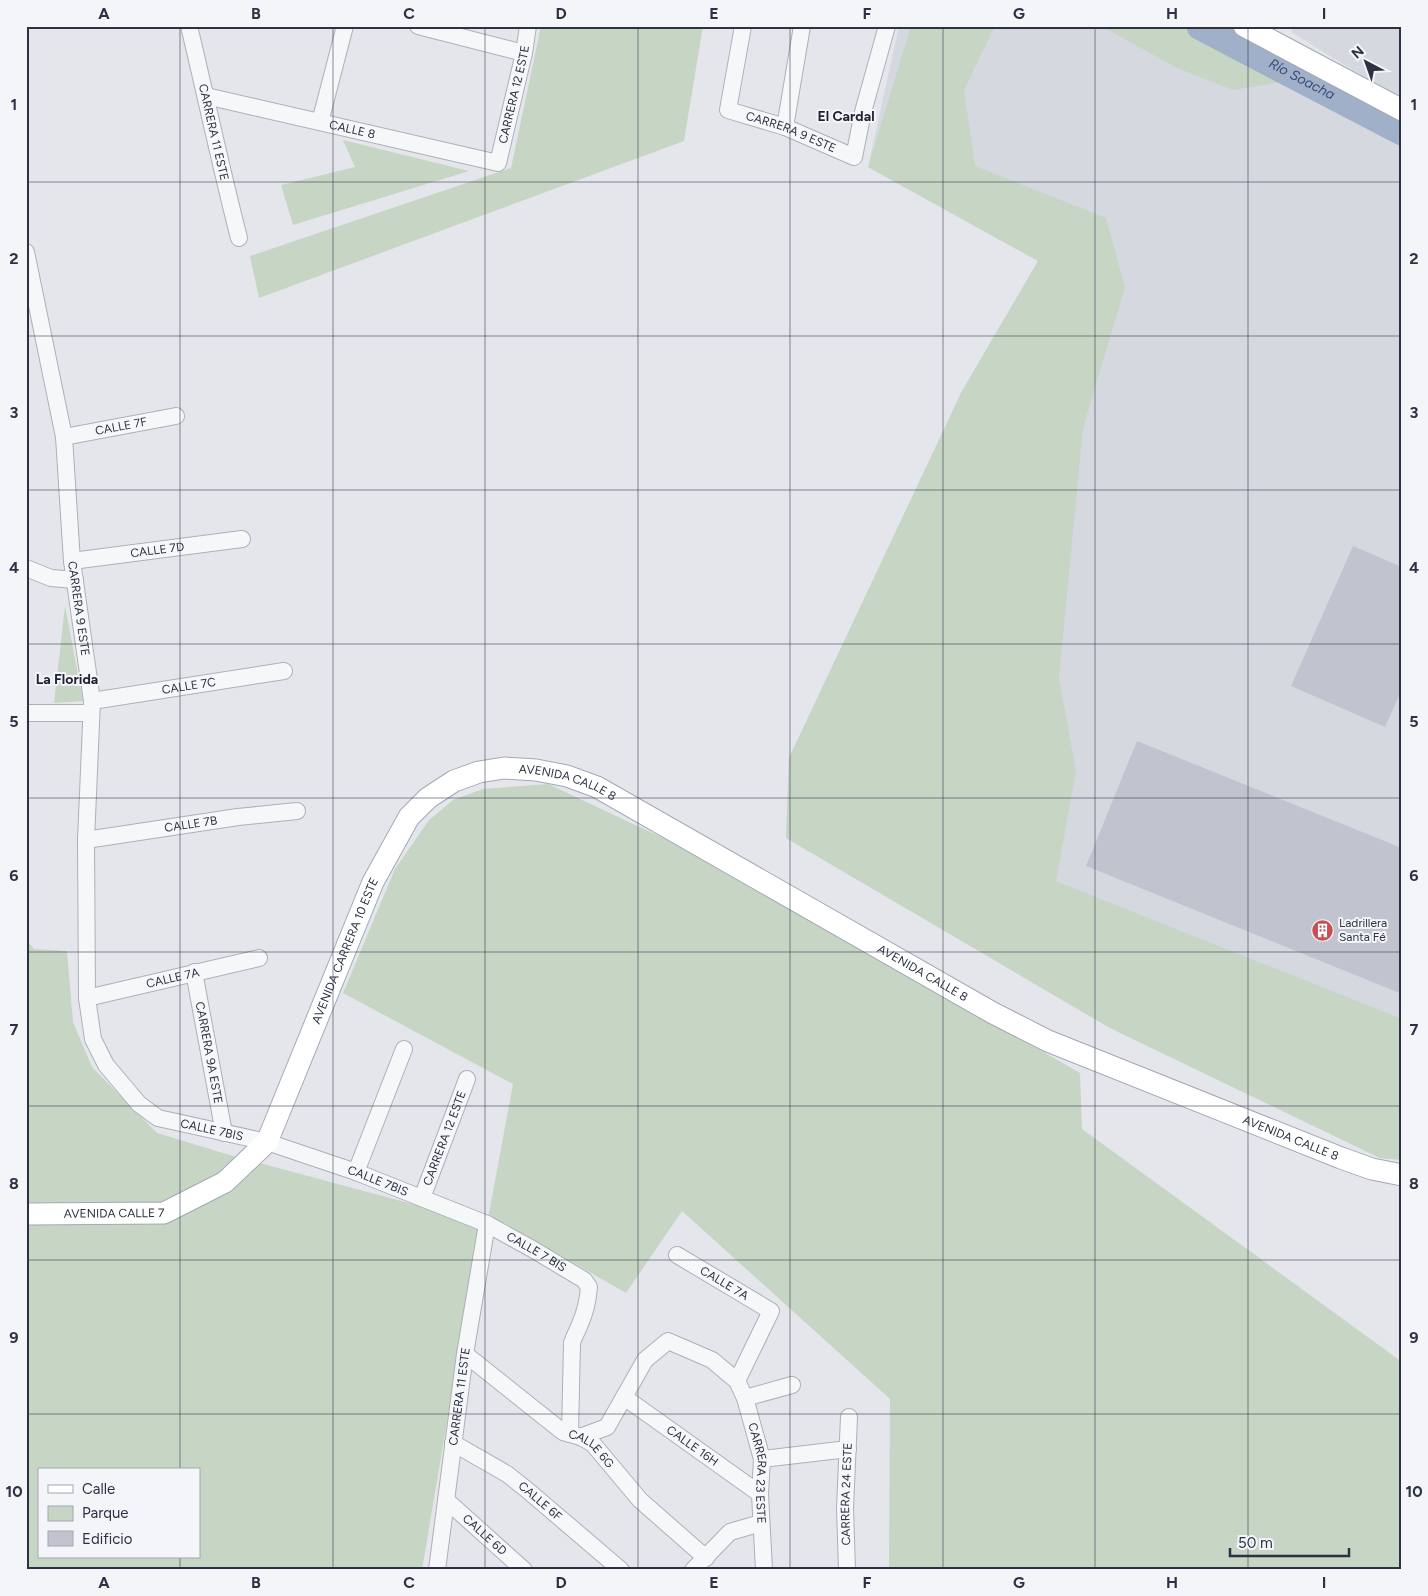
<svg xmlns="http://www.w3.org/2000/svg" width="1428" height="1596" viewBox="0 0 1428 1596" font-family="Figtree,sans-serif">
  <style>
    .built { fill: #d6d8e0 }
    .green { fill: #c7d5c5; fill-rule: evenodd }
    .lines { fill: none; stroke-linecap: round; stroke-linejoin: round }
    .river { stroke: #a0b0c9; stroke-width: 29 }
    .building { fill: #c1c4ce }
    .minor-casing { stroke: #adb0b9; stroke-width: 18 }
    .major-casing { stroke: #a3a9b6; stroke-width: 23 }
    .minor { stroke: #f6f7f9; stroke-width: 16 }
    .major { stroke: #fff; stroke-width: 21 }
    .grid { fill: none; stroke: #2c3243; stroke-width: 1; stroke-opacity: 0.55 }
    .labels { text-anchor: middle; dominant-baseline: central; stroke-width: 4; stroke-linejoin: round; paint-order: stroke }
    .street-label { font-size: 12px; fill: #2c3243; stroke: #f3f5f8 }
    .poi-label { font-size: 12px; fill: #2c3243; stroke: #f3f5f8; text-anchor: start }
    .water-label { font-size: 14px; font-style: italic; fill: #374c76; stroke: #f3f5f8 }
    .neighbourhood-label { font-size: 14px; font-weight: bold; fill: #1e2334; stroke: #f3f5f8 }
    .neatline { fill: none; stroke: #2c3243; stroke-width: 2 }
    .grid-label { font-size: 16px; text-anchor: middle; font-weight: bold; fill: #2c3243 }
  </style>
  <rect width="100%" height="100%" fill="#e4e6eb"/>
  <!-- built -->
  <g class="built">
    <polygon points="899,26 1191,26 1402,132 1402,1160 1380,1158 1110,1028 786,838 789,758 962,391 1038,261 868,167"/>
    <polygon points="1294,26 1402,26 1402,97 1361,75 1291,32"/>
  </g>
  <!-- green -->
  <g class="green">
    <polygon points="541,26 703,26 684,141 259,298 250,256 511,168"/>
    <polygon points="911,26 995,26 964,90 975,166 1106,218 1125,287 1083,428 1059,678 1076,771 1056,881 1402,1019 1402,1160 1380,1158 1110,1028 786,838 789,758 962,391 1038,261 868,167"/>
    <polygon points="1101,26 1195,26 1302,79 1233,90 1177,68"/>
    <polygon points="343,140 469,171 293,225 281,185 355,167"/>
    <polygon points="65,606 83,701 54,703"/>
    <path d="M548,784L712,861L1080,1073L1082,1129L1402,1362V1570H889L890,1399L682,1211L626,1293L504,1223L479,1231L422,1570H26V940L34,949L67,951L73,1022L92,1067L157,1133L233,1156L487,1224L513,1084L343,993L395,869L429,820L453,800L483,789ZM39,1470H199V1557H39Z"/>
  </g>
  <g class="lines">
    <!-- river -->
    <path class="river" id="s1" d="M1201,26L1402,131"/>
  </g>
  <!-- building -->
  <g class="building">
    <polygon points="1353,546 1402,567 1402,689 1385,727 1291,686"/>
    <polygon points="1137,741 1402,848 1402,994 1086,866"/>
  </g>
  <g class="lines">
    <defs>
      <g id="minor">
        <path id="s2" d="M189,26C206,97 221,168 239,238"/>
        <polyline points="418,26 524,53"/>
        <path id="s3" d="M743,26L728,110L785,127L854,157L863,112L887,26"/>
        <path id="s4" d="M206,96L498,163L524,53L528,26"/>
        <polyline points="320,122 345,26"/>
        <polyline points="785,127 802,26"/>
        <path id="s5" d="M26,252L64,437L72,561L92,701L86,840L87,998L93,1039L106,1065L139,1104L158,1118L267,1142L356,1172L487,1224L534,1250L584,1280L589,1287C588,1299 585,1313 580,1324C578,1330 574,1336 572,1343L570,1434"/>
        <path id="s6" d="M64,437L176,416"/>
        <path id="s7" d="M72,561L242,539"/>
        <polyline points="26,568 51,578 75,580"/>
        <path id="s8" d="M92,701L284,671"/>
        <polyline points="26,713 91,713"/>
        <path id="s9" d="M86,840L238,817L297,811"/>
        <path id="s10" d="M194,972L224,1133"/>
        <path id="s11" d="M87,998L259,958"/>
        <polyline points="356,1172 404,1049"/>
        <path id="s12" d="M422,1198L467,1079"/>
        <path id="s13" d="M677,1255L771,1311L737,1381"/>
        <path id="s14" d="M465,1354L563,1432L581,1437L593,1444L640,1500L706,1558"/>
        <path id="s15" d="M624,1397L760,1494"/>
        <polyline points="745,1398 792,1385"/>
        <path id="s16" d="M580,1437L607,1427L645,1360L668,1341L712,1360L737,1381L745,1398L762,1459L760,1494L764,1570"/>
        <path id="s17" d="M453,1443L507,1474L526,1489L621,1570"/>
        <polyline points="762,1459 848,1449"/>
        <path id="s18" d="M446,1500L524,1570"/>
        <path id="s19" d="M437,1570L465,1354L487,1224"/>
        <polyline points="693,1570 730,1532 761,1523"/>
        <path id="s20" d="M847,1570L845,1508L849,1417"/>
      </g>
      <g id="major">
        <polyline points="1244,26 1402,110"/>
        <path id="s21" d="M26,1214L164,1213L225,1182L267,1142L373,882L409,817L428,798L454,781L479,772L504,768L536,770L567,776L597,787L993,1013L1048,1041L1341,1158L1372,1169L1402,1175"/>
      </g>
    </defs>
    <!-- minor casing -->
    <use href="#minor" class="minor-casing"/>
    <!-- major casing -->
    <use href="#major" class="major-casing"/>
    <!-- minor -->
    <use href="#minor" class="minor"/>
    <!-- major -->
    <use href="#major" class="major"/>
  </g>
  <!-- grid -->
  <path class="grid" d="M180,26V1470M333,26V1570M485,26V1570M638,26V1570M790,26V1570M943,26V1570M1095,26V1570M1248,26V1570M26,182H1402M26,336H1402M26,490H1402M26,644H1402M26,798H1402M26,952H1402M26,1106H1402M26,1260H1402M26,1414H1402M180,1557V1570"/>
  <!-- icons -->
  <defs>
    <symbol id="building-disc" viewBox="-11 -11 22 22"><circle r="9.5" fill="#ca4f53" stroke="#f3f5f8"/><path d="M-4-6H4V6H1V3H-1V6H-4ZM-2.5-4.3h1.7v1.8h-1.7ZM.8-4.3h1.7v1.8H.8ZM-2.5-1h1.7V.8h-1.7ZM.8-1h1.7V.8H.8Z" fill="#fff"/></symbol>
  </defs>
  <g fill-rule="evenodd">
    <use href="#building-disc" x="1310" y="918" width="25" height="25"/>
  </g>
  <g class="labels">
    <!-- street labels -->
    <g class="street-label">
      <text stroke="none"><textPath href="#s4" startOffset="370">CARRERA 12 ESTE</textPath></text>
      <text stroke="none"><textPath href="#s4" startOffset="150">CALLE 8</textPath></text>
      <text stroke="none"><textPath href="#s2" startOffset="109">CARRERA 11 ESTE</textPath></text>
      <text stroke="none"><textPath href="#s3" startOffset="152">CARRERA 9 ESTE</textPath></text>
      <text stroke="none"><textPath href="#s6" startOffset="58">CALLE 7F</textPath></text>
      <text stroke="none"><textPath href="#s7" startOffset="86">CALLE 7D</textPath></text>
      <text stroke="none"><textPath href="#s5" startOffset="361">CARRERA 9 ESTE</textPath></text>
      <text stroke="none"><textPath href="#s8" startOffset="98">CALLE 7C</textPath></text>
      <text stroke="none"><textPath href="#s21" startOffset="795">AVENIDA CALLE 8</textPath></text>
      <text stroke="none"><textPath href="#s9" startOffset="106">CALLE 7B</textPath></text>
      <text stroke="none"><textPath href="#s21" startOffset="471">AVENIDA CARRERA 10 ESTE</textPath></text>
      <text stroke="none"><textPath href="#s21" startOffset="1200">AVENIDA CALLE 8</textPath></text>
      <text stroke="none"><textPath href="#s11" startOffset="88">CALLE 7A</textPath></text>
      <text stroke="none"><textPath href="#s10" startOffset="82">CARRERA 9A ESTE</textPath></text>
      <text stroke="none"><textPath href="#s5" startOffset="952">CALLE 7BIS</textPath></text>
      <text stroke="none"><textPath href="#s21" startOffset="1604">AVENIDA CALLE 8</textPath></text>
      <text stroke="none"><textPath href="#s12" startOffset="64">CARRERA 12 ESTE</textPath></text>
      <text stroke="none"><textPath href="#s5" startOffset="1126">CALLE 7BIS</textPath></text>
      <text stroke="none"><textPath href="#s21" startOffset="88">AVENIDA CALLE 7</textPath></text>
      <text stroke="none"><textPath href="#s5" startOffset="1300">CALLE 7 BIS</textPath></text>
      <text stroke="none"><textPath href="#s13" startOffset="55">CALLE 7A</textPath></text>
      <text stroke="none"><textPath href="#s19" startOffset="175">CARRERA 11 ESTE</textPath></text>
      <text stroke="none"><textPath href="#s15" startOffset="84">CALLE 16H</textPath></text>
      <text stroke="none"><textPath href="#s14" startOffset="159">CALLE 6G</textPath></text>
      <text stroke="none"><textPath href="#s16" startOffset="312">CARRERA 23 ESTE</textPath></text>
      <text stroke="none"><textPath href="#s20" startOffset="76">CARRERA 24 ESTE</textPath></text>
      <text stroke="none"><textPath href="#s17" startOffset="105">CALLE 6F</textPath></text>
      <text stroke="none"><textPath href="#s18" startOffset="52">CALLE 6D</textPath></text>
    </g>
    <!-- poi labels -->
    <g class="poi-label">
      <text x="1339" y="923">Ladrillera<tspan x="1339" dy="14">Santa Fé</tspan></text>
    </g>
    <!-- water labels -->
    <g class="water-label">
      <text stroke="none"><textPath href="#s1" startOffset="114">Río Soacha</textPath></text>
    </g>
    <!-- neighbourhood labels -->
    <g class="neighbourhood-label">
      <text x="846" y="116">El Cardal</text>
      <text x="67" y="679">La Florida</text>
    </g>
  </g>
  <!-- border -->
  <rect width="1428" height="1596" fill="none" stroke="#f3f5f8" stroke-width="55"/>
  <!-- legend -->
  <rect x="38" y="1468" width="162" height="90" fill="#f3f5f8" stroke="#a3a7b0"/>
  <rect x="48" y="1485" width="25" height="8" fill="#ffffff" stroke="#a3a7b0"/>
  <text x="82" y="1494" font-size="15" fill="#2c3243">Calle</text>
  <rect x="48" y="1506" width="25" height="15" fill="#c7d5c5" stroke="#a3a7b0"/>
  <text x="82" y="1518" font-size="15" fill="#2c3243">Parque</text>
  <rect x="48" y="1531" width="25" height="15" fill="#c1c4ce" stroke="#a3a7b0"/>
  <text x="82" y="1544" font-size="15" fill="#2c3243">Edificio</text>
  <!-- north arrow -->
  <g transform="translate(1366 62) rotate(319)" stroke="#f3f5f8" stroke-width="4" paint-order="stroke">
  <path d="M0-4L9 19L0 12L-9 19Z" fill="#2c3243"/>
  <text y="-8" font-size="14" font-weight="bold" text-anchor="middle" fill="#2c3243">N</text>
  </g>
  <!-- scale -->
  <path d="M1230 1548v8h119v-8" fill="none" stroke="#2c3243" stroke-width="2.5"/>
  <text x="1238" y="1548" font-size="15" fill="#2c3243" stroke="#f3f5f8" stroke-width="4" paint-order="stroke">50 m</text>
  <rect x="28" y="28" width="1372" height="1540" class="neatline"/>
  <g class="grid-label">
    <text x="104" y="19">A</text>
    <text x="256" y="19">B</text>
    <text x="409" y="19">C</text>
    <text x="561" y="19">D</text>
    <text x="714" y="19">E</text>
    <text x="867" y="19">F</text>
    <text x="1019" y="19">G</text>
    <text x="1172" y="19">H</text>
    <text x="1324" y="19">I</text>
    <text x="14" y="110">1</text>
    <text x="1414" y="110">1</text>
    <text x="14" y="264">2</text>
    <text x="1414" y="264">2</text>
    <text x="14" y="418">3</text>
    <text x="1414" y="418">3</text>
    <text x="14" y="573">4</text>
    <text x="1414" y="573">4</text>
    <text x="14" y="727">5</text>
    <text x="1414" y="727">5</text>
    <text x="14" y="881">6</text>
    <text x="1414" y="881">6</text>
    <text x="14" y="1035">7</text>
    <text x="1414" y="1035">7</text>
    <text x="14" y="1189">8</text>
    <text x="1414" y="1189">8</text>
    <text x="14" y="1343">9</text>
    <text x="1414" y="1343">9</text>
    <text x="14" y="1497">10</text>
    <text x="1414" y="1497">10</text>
    <text x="104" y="1588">A</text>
    <text x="256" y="1588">B</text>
    <text x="409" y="1588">C</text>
    <text x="561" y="1588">D</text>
    <text x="714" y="1588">E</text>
    <text x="867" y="1588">F</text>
    <text x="1019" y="1588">G</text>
    <text x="1172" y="1588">H</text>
    <text x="1324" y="1588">I</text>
  </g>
</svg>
